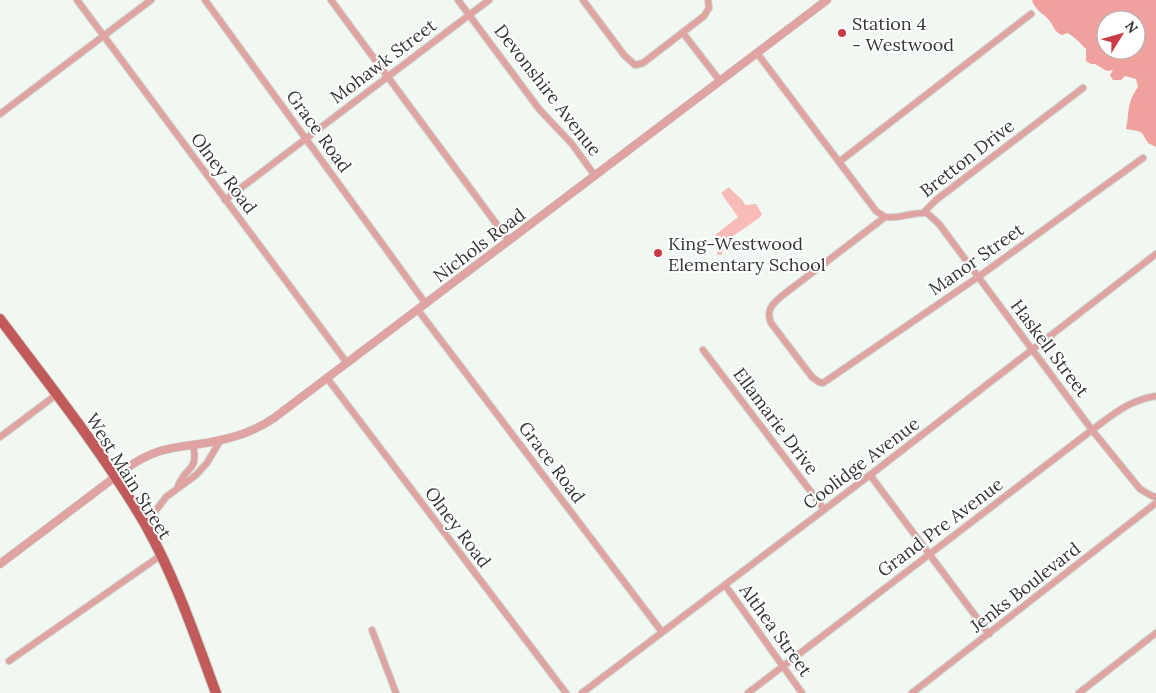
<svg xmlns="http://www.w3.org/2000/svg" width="1156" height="693" viewBox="0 0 1156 693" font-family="Lora,serif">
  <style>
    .green { fill: #f8bbb8 }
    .forest { fill: #f1a19d; fill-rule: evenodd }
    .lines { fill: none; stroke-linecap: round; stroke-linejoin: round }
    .minor-casing { stroke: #ced5cf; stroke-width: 8 }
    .tertiary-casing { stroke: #ced5cf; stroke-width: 9 }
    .primary-casing { stroke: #ced5cf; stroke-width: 12 }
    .minor { stroke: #dfa4a1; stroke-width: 6 }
    .tertiary { stroke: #dfa4a1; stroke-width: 8 }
    .primary { stroke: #c25a5a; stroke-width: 10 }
    .poi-dot { fill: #cb3b44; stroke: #fff; stroke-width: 2 }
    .labels { text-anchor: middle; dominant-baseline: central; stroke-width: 4; stroke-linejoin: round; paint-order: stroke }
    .poi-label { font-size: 18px; fill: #353836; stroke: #fff; text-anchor: start }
    .street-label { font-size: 18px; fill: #353836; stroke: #fff }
  </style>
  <rect width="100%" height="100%" fill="#f0f8f1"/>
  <!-- green -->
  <path class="green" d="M729,187C734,194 742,197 745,205L756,204L762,214L759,218L723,243L722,255H717L719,242L715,235L738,217L721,193Z"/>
  <!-- forest -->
  <path class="forest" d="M1033,0H1156V147L1148,143L1142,133L1138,131L1126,129C1130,110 1126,104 1138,87L1136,79L1125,76L1121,80H1113L1110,75L1113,70L1107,71L1095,64H1091L1086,61V49C1080,43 1075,37 1067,33L1062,35C1054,32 1054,26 1049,20C1042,12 1038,13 1032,1ZM1106,20H1136V50H1106Z"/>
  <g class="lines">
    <defs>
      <g id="minor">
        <polyline points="77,0 347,363"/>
        <polyline points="205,0 426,304"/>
        <polyline points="331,0 509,241"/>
        <polyline points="458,0 539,109 572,144 595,176"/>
        <polyline points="583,0 624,55 635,65 643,63 704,16 709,8 708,0"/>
        <polyline points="683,33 720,81"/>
        <polyline points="757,53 876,211 885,217"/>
        <polyline points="0,114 151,0"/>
        <path d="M1143,158L978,277L823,383L819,382L812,377L771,323C765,309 774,303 783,295L885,217C899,219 912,212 927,213L939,224L1092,430L1140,489L1152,496L1156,497"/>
        <polyline points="839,162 1031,14"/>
        <polyline points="225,200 489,0"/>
        <polyline points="923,213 936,200 1083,88"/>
        <polyline points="418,310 662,632"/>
        <polyline points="703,350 824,509"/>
        <polyline points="327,378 566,693"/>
        <polyline points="0,437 56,395"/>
        <polyline points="870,475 989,634"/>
        <path d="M178,486C186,465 199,472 193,445"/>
        <polyline points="145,525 166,497 196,475 207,463 220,441"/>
        <polyline points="725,585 802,693"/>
        <polyline points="372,630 396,693"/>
        <polyline points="9,661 160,556"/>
        <polyline points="582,693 870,475 1156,254"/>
        <path d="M748,693L1092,430C1115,413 1128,401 1156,396"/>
        <polyline points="912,693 1156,503"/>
        <polyline points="1079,693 1156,633"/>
      </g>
      <path id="tertiary" d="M0,564L127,468C162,443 182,449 221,440C240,436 258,429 274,418L827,0"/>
      <path id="primary" d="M0,319C50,386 103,452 145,524C175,577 195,636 216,693"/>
    </defs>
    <!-- minor casing -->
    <use href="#minor" class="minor-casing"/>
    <!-- tertiary casing -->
    <use href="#tertiary" class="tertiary-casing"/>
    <!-- primary casing -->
    <use href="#primary" class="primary-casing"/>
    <!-- minor -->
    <use href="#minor" class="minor"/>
    <!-- tertiary -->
    <use href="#tertiary" class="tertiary"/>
    <!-- primary -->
    <use href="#primary" class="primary"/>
  </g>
  <!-- markers -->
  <g class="poi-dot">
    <circle cx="842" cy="33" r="5"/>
    <circle cx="658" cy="253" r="5"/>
  </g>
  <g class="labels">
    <!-- poi labels -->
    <g class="poi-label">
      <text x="852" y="23">Station 4<tspan x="852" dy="21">- Westwood</tspan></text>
      <text x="668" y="243">King-Westwood<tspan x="668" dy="21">Elementary School</tspan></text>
    </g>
    <!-- street labels -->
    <g class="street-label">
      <text transform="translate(383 61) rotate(-37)">Mohawk Street</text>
      <text transform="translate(548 90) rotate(52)">Devonshire Avenue</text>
      <text transform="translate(319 131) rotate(54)">Grace Road</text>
      <text transform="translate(967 158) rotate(-38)">Bretton Drive</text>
      <text transform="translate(224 173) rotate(53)">Olney Road</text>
      <text transform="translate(479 245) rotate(-37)">Nichols Road</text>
      <text transform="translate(976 259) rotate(-35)">Manor Street</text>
      <text transform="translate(1050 348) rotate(53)">Haskell Street</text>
      <text transform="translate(776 421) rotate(53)">Ellamarie Drive</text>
      <text transform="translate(552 462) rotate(53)">Grace Road</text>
      <text transform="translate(861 463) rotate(-37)">Coolidge Avenue</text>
      <text transform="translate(129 476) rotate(58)">West Main Street</text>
      <text transform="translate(458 527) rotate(53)">Olney Road</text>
      <text transform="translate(940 527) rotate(-37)">Grand Pre Avenue</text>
      <text transform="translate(1025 587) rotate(-38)">Jenks Boulevard</text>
      <text transform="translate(776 630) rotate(54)">Althea Street</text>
    </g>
  </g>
  <!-- north arrow -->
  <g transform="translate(1121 35) rotate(53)"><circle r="24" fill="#ffffff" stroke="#aeafaf"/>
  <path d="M0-4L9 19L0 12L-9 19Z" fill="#cb3b44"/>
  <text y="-8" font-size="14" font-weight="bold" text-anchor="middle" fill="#353836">N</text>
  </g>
</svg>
